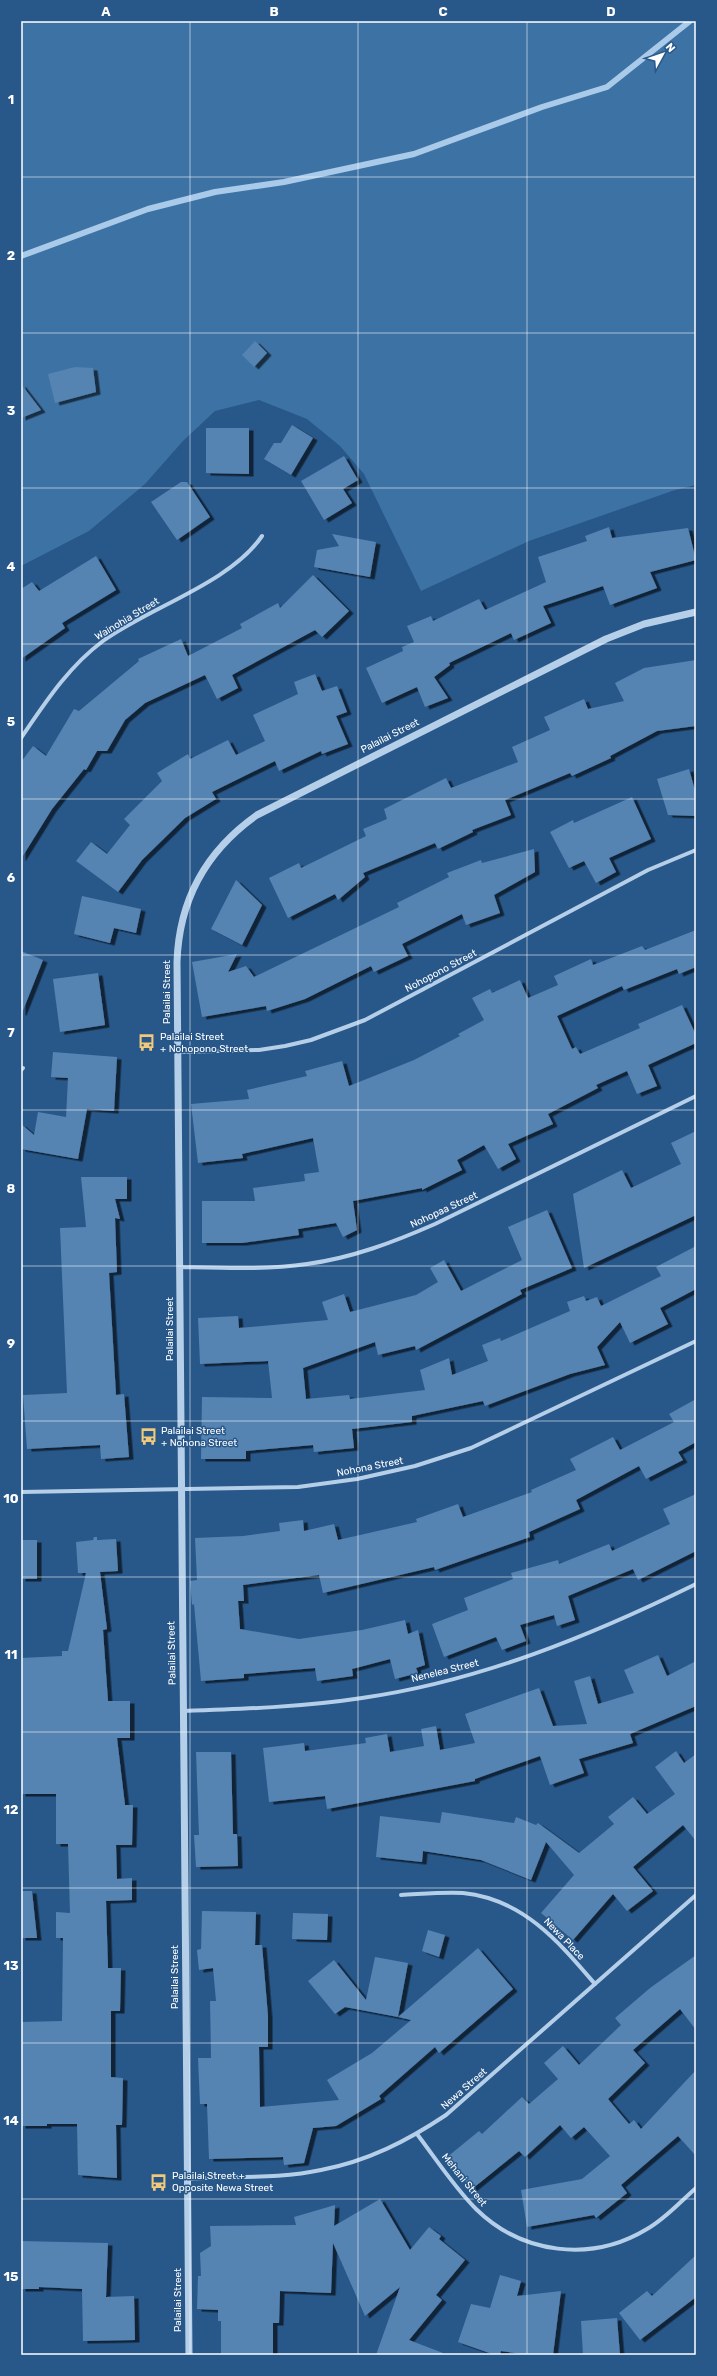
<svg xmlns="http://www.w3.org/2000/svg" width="717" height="2376" viewBox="0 0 717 2376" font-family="Rubik,sans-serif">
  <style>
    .green { fill: #3d72a5 }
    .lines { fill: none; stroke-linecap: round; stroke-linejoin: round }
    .stream { stroke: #aacae9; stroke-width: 6 }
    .building { fill: #5583b2; filter: url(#shadow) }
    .minor { stroke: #b5cfe9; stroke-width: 4 }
    .tertiary { stroke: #b5cfe9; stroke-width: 7 }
    .grid { fill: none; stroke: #fff; stroke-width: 1; stroke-opacity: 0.55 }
    .labels { text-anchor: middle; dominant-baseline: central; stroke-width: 3; stroke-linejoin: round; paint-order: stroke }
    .street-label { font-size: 10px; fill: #fff; stroke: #285789 }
    .poi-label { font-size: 10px; fill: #fff; stroke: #285789; text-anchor: start }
    .neatline { fill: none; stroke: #fff; stroke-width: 1.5 }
    .grid-label { font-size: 13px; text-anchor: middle; font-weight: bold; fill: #fff }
  </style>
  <defs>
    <filter id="shadow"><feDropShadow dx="4.5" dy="2.5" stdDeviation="0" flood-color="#0009"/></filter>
  </defs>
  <rect width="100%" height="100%" fill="#285789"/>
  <!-- green -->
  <polygon class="green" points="21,21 696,21 696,485 675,490 529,541 421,591 364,474 340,446 307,419 259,400 215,411 183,441 145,484 89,531 21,566"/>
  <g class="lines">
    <!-- stream -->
    <polyline class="stream" points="21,256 148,209 215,192 284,182 414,154 542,107 607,87 690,21"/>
  </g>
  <!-- building -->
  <g class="building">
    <polygon points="255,341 267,353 254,367 242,355"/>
    <polygon points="75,367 93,368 96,392 55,403 48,374"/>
    <polygon points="21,384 41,410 21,418"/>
    <polygon points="292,425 313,438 291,475 264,459 274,443 281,443"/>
    <polygon points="206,428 249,428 249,474 206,473"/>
    <polygon points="344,456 358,480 343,489 352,503 324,520 301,481"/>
    <polygon points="181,482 187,482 210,517 177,540 151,502"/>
    <polygon points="609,527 612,538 688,528 696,560 650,572 657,588 610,605 603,586 543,606 551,623 514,640 511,633 449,663 450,665 434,677 448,698 425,707 417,687 382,703 366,668 403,651 402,647 414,642 407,626 431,616 433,621 479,599 485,610 546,582 538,557 587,541 585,536"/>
    <polygon points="332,534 376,542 370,577 314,567 317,550 339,546"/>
    <polygon points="96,556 116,590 62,623 65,628 21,659 21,589 32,582 39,591"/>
    <polygon points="313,575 349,611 322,637 315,630 232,675 238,688 217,699 205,675 145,703 125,720 107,751 97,751 86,770 84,769 52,809 21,859 21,762 33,746 46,756 74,709 79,711 139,661 138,659 181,639 188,656 242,628 240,624 278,603 280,608"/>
    <polygon points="696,660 696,726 657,731 610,756 611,758 572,776 570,773 505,800 511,815 472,830 473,832 438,849 435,843 363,873 365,877 338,900 335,894 288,918 269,878 299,863 301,868 366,836 363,829 387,819 384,809 446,778 451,788 518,762 512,747 550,730 544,717 584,699 588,709 624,701 615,683 644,668"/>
    <polygon points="315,674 322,691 337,686 347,712 336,716 348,744 322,754 321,751 279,771 275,761 212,792 216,799 185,818 142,860 118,892 76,861 91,842 107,854 130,825 124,819 162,781 157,773 188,754 190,759 228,740 236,755 265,741 253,715 298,694 294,682"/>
    <polygon points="689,769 696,794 696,816 668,815 657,779"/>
    <polygon points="632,797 651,839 609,858 616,872 596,883 584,861 569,868 550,832 573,820 574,823"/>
    <polygon points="534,849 535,872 494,895 500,913 466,925 462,914 402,944 408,956 374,972 371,966 305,999 267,1011 266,1006 202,1017 192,962 237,954 228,972 246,966 254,977 399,907 397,903 449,877 447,873 481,860 482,863"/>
    <polygon points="236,880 262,905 242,945 211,929"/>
    <polygon points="82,896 141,909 136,933 114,928 110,943 74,934"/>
    <polygon points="696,930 696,967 679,974 677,969 624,990 622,986 557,1016 572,1049 576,1047 580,1054 640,1028 638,1024 682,1005 696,1035 696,1043 648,1065 657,1086 637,1094 627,1071 596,1085 598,1088 548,1114 553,1124 508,1144 516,1159 498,1169 484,1145 457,1160 462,1170 422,1190 422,1188 353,1201 357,1230 343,1237 336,1223 298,1229 299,1235 242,1243 202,1243 202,1201 255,1201 253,1188 305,1181 304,1174 319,1172 313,1138 242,1154 243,1158 198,1163 191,1104 249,1099 247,1090 307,1076 305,1071 342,1061 349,1086 414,1060 460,1036 458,1034 484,1020 472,998 490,989 492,993 520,980 528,998 558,985 554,976 591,959 593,965 642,946 645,950"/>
    <polygon points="21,951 43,960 22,1013 21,1013"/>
    <polygon points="98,973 105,1025 60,1032 53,979"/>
    <polygon points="53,1052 117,1057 114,1111 87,1109 78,1159 21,1149 21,1124 34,1135 38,1112 66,1117 68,1078 51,1077"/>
    <polygon points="696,1131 696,1215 584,1268 573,1194 622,1170 631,1188 681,1164 671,1143"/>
    <polygon points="81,1177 127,1177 127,1199 115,1199 120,1219 115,1218 117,1272 109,1273 116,1395 124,1394 129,1457 101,1459 100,1445 27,1449 23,1395 67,1393 60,1228 86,1227"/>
    <polygon points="547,1210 572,1268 520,1290 522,1294 416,1350 415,1346 378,1355 375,1342 303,1368 306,1399 349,1395 350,1399 425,1390 420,1370 449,1358 452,1375 488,1361 482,1345 500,1338 501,1341 570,1311 567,1302 584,1296 586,1301 597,1297 601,1306 661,1276 656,1267 696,1246 696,1289 660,1308 668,1324 630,1343 620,1322 597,1347 605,1365 570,1374 485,1406 483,1401 412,1416 412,1422 352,1429 354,1448 314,1452 313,1445 246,1451 246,1459 201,1459 202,1397 272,1398 268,1361 200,1364 198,1318 238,1316 239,1328 328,1320 322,1302 344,1294 350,1312 416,1295 438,1282 430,1268 444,1260 461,1291 522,1260 508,1227"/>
    <polygon points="696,1399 696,1442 678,1452 683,1460 646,1479 639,1466 576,1500 580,1509 529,1532 530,1537 435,1570 434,1567 323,1593 319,1575 243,1585 244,1601 238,1601 240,1629 299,1639 362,1630 405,1620 408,1634 418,1630 425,1665 416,1668 418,1673 395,1679 390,1659 352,1669 353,1676 317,1681 315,1668 244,1674 244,1678 201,1681 194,1604 192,1605 190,1581 197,1580 195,1538 243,1536 280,1531 279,1523 303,1520 304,1531 334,1524 338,1540 417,1522 416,1519 458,1504 463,1517 532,1492 531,1490 576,1470 570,1459 613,1437 620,1450 674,1422 669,1414"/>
    <polygon points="696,1494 696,1551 638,1580 633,1569 568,1596 575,1620 557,1626 554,1615 520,1625 526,1641 502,1650 496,1637 444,1657 432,1624 468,1610 464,1598 513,1579 511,1573 558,1560 559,1564 609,1544 612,1551 670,1524 663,1509"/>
    <polygon points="94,1537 97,1537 97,1540 116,1539 118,1571 100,1572 107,1629 103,1630 108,1701 130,1701 130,1738 117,1738 125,1805 133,1805 132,1845 116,1845 117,1879 132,1878 132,1900 106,1901 108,1968 121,1968 120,2011 111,2011 111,2077 123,2078 122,2125 116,2125 117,2178 78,2175 77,2124 47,2124 47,2126 21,2126 21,2022 62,2021 63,1938 56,1938 56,1912 70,1913 68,1844 56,1844 56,1794 21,1794 21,1658 62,1656 62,1651 68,1651 86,1573 78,1573 76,1542 93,1540"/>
    <rect x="21" y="1540" width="16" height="39"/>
    <polygon points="658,1655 667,1676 696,1661 696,1706 630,1734 633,1743 579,1759 584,1773 550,1785 540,1756 475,1779 475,1781 327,1809 325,1796 269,1802 263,1748 304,1743 305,1751 366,1743 365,1738 387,1734 390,1752 424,1746 421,1729 436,1726 440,1750 475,1743 465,1714 539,1688 553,1726 587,1724 574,1681 590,1676 598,1704 634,1693 624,1670"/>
    <polygon points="676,1751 684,1763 696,1754 696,1841 683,1825 633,1867 653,1891 627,1911 613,1894 573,1940 541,1913 574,1875 546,1842 531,1880 481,1860 423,1851 422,1862 376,1857 380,1816 440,1823 442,1812 514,1823 516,1817 536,1825 538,1823 579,1853 614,1824 608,1817 633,1797 647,1814 675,1794 655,1767"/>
    <polygon points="196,1752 231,1752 233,1834 237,1834 238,1866 196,1867 194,1835 199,1835"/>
    <polygon points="21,1891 32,1891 37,1938 21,1938"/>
    <polygon points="202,1911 256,1912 255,1945 262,1945 268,2016 268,2047 259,2047 260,2107 339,2100 327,2080 372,2053 411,2020 398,2017 478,1948 513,1989 439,2053 435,2047 379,2096 381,2099 336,2126 313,2128 304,2163 284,2165 283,2157 209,2159 207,2104 200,2104 198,2058 211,2058 210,2001 216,2001 213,1968 199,1970 197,1950 201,1949"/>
    <polygon points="293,1913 328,1914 327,1940 292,1939"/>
    <polygon points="428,1930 445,1935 439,1957 422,1951"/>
    <polygon points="696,1955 696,2030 680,2009 633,2050 645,2063 608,2099 629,2124 634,2120 641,2129 696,2070 696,2156 678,2136 621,2185 627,2193 596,2218 594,2215 527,2227 521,2190 582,2179 610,2156 584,2127 571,2138 560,2125 525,2157 519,2151 472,2189 446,2158 479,2131 482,2134 522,2097 529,2104 558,2079 544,2063 563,2046 579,2065 621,2025 615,2018 650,1988"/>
    <polygon points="375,1957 408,1963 398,2017 345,2007 335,2014 308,1981 334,1960 366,2000"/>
    <polygon points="380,2199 410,2250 429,2227 441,2236 439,2239 465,2260 436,2295 442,2300 409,2340 443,2353 443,2355 376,2355 400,2287 365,2316 333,2243 331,2293 280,2291 279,2323 273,2323 273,2355 221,2355 221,2321 218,2321 218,2310 197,2309 198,2276 201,2276 200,2253 211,2246 210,2226 296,2225 294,2217 335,2205 334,2226"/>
    <polygon points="21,2241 108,2243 106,2297 134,2296 135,2340 83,2341 82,2289 39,2287 39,2289 21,2289"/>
    <polygon points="696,2255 696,2297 640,2340 619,2313 647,2291 652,2296"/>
    <polygon points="500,2275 521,2281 517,2296 561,2291 553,2355 528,2355 501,2351 500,2355 495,2355 458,2342 471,2304 490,2308"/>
    <polygon points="617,2318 620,2355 583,2355 581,2321"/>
  </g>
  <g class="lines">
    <!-- minor -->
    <g class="minor">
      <path d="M21,738C45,703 68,667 103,641C150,607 230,583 262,536"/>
      <polyline points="177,1052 259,1050 285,1046 311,1040 365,1020 648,870 696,850"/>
      <polyline points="21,1070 23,1068"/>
      <path d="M179,1267C222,1268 265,1270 307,1264C352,1258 394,1242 435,1224L696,1096"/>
      <polyline points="21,1492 298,1487 357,1479 415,1466 471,1448 696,1341"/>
      <path d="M183,1711C243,1709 303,1707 362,1698C480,1681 590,1636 696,1584"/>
      <path d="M401,1895C422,1894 442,1892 463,1893C523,1899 559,1942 595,1984"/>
      <path d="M417,2134C436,2159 454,2187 476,2209C522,2254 591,2263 647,2229C665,2219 680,2202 696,2188"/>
      <path d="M187,2179C230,2176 280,2179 321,2170C368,2161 407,2141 446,2115L696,1895"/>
    </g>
    <!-- tertiary -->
    <path class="tertiary" d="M189,2355L177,962C179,900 206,851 257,815L606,639L644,624L696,612"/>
  </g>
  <!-- grid -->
  <path class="grid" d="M190,21V2355M358,21V2355M527,21V2355M21,177H696M21,333H696M21,488H696M21,644H696M21,799H696M21,955H696M21,1110H696M21,1266H696M21,1421H696M21,1577H696M21,1732H696M21,1888H696M21,2043H696M21,2199H696"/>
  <!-- icons -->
  <defs>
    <symbol id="bus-bare" viewBox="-9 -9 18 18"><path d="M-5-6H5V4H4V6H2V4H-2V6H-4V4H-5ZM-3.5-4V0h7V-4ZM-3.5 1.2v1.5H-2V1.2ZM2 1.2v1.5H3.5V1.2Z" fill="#f0c97b" stroke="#285789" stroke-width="2.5" paint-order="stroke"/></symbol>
  </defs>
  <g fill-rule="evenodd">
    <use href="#bus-bare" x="134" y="1030" width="25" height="25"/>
    <use href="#bus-bare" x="136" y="1424" width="25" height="25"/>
    <use href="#bus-bare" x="146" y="2170" width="25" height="25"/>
  </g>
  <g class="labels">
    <!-- street labels -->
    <g class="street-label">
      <text transform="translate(127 619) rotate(-31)">Wainohia Street</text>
      <text transform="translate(390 736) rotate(-27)">Palailai Street</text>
      <text transform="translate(441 971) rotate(-28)">Nohopono Street</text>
      <text transform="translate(167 992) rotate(-90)">Palailai Street</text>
      <text transform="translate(444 1210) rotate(-25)">Nohopaa Street</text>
      <text transform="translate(170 1329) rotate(-90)">Palailai Street</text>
      <text transform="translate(370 1467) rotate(-11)">Nohona Street</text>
      <text transform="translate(172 1653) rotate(-91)">Palailai Street</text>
      <text transform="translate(445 1671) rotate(-14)">Nenelea Street</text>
      <text transform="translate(564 1939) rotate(46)">Newa Place</text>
      <text transform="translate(175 1977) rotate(-90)">Palailai Street</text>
      <text transform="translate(464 2089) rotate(-41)">Newa Street</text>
      <text transform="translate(464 2180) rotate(51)">Mehani Street</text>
      <text transform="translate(178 2300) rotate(-90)">Palailai Street</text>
    </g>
    <!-- poi labels -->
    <g class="poi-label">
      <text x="160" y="1037">Palailai Street<tspan x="160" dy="12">+ Nohopono Street</tspan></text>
      <text x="161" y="1431">Palailai Street<tspan x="161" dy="12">+ Nohona Street</tspan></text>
      <text x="172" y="2176">Palailai Street +<tspan x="172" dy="12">Opposite Newa Street</tspan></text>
    </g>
  </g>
  <!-- border -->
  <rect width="717" height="2376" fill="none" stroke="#285789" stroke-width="44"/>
  <!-- north arrow -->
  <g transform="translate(663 54) rotate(50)" stroke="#285789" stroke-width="3" paint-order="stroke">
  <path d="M0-3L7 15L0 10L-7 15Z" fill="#ffffff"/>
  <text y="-6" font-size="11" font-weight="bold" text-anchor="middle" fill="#ffffff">N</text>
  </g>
  <rect x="22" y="22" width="673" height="2332" class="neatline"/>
  <g class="grid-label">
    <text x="106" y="16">A</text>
    <text x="274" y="16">B</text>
    <text x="443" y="16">C</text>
    <text x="611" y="16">D</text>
    <text x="11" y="104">1</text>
    <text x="11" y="260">2</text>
    <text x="11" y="415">3</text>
    <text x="11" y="571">4</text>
    <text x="11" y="726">5</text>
    <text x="11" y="882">6</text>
    <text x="11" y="1037">7</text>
    <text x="11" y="1193">8</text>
    <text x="11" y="1348">9</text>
    <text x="11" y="1503">10</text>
    <text x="11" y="1659">11</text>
    <text x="11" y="1814">12</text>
    <text x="11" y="1970">13</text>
    <text x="11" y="2125">14</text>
    <text x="11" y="2281">15</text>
  </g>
</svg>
